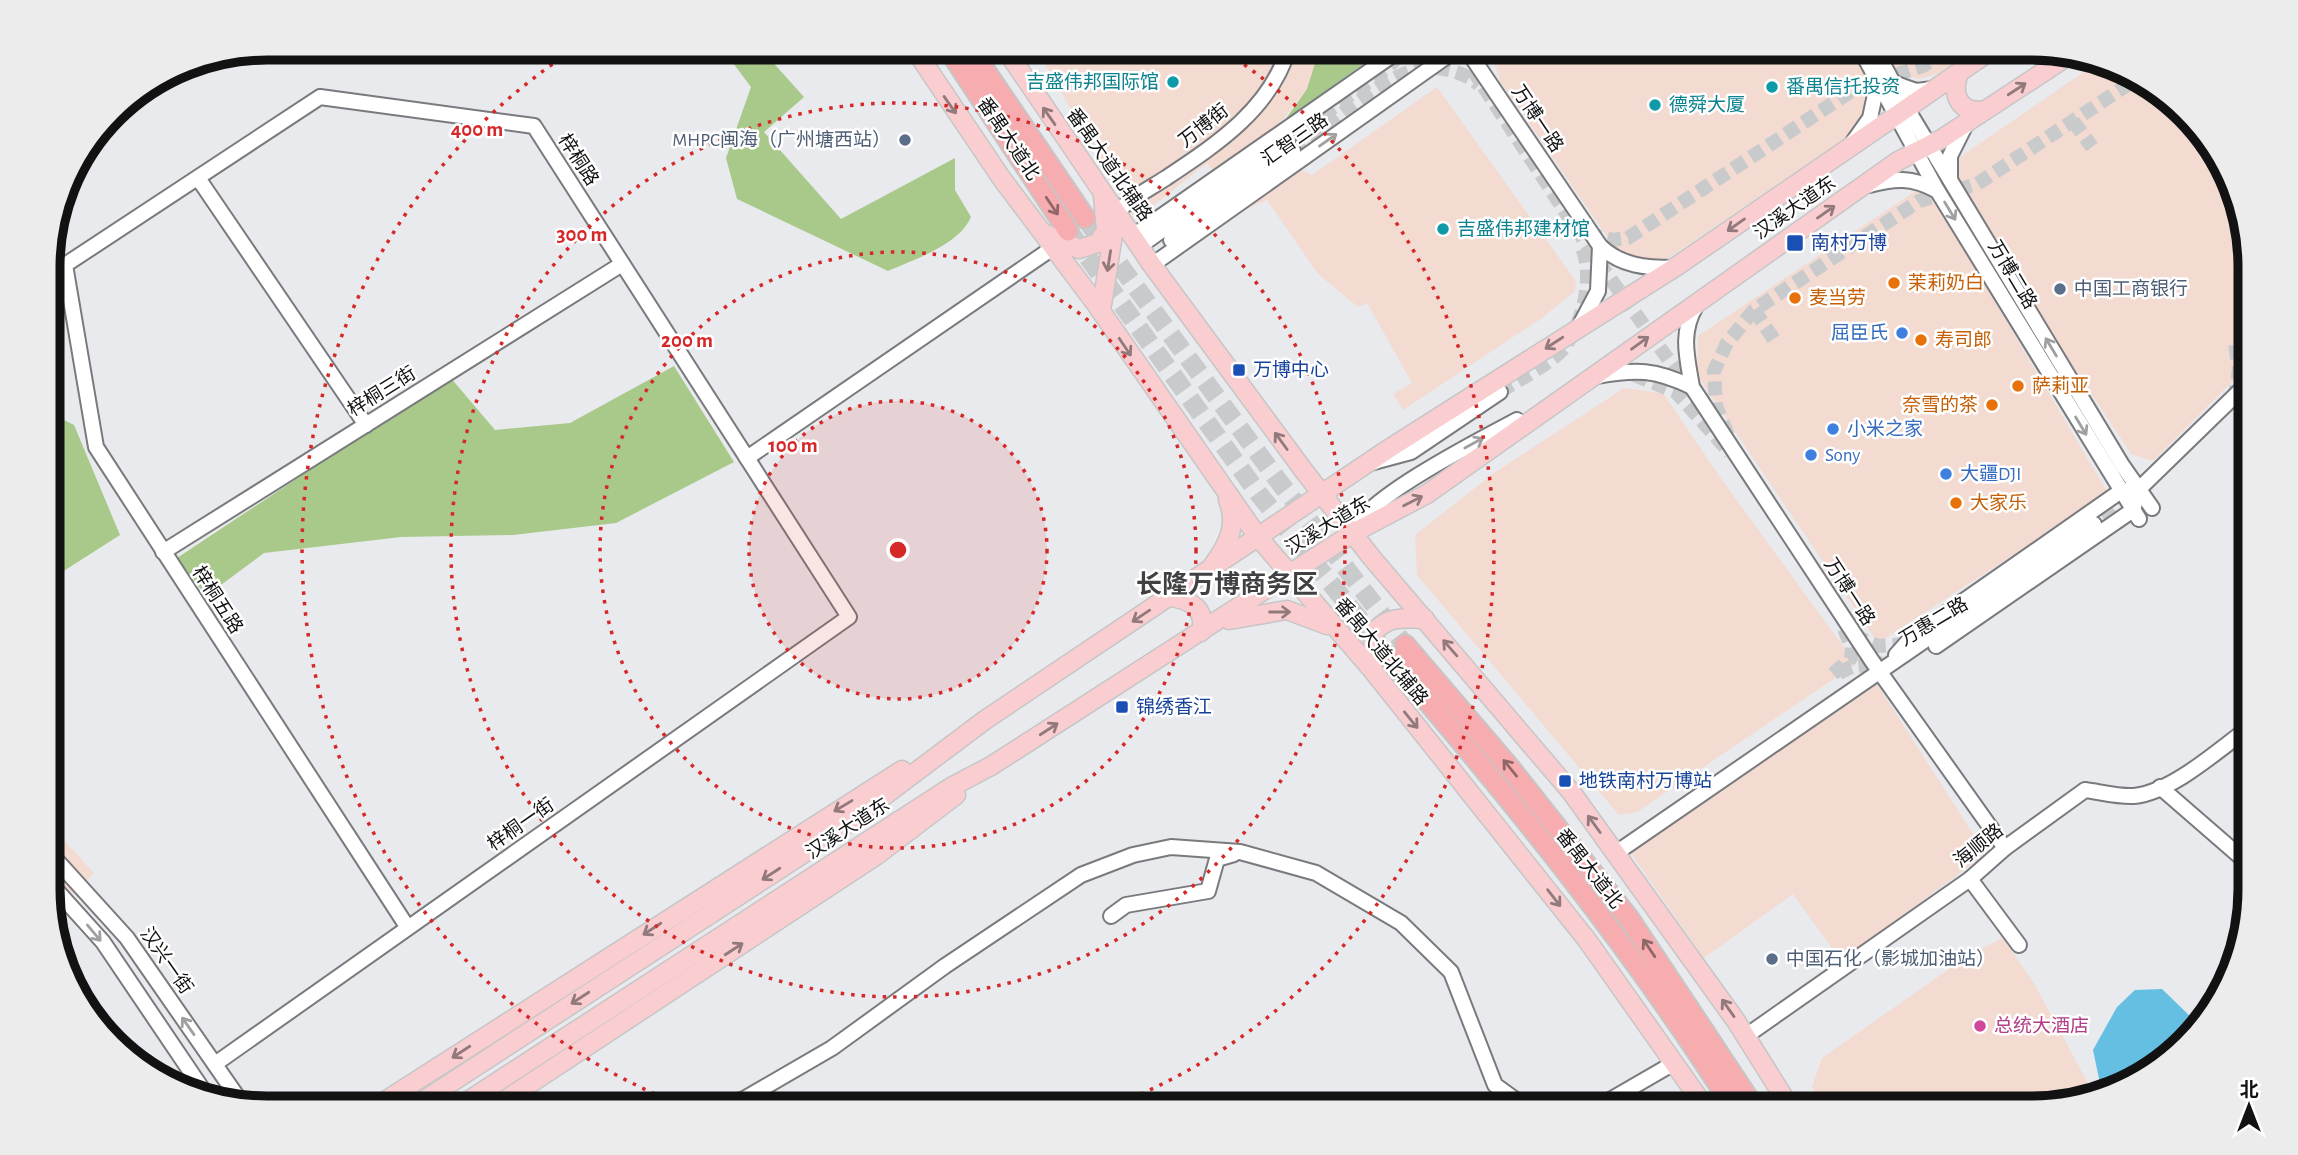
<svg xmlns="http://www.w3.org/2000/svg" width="2298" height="1155" viewBox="0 0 2298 1155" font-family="'Alegreya Sans','Noto Sans SC',sans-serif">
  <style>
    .commercial { fill: #f3dbd1 }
    .green { fill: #a8c98a }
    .water { fill: #64bfe3 }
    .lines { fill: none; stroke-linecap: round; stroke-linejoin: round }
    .minor-tunnel { stroke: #c9cacc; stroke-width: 14; stroke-dasharray: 14 7; stroke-linecap: butt }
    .highway-tunnel { stroke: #c9cacc; stroke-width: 19; stroke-dasharray: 19 10; stroke-linecap: butt }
    .minor-casing { stroke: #797a7d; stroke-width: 18 }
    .major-casing { stroke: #c6c6c6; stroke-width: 21 }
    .highway-casing { stroke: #c6c6c6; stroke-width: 23 }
    .minor { stroke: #fff; stroke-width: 14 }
    .major { stroke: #faced0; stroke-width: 18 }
    .highway { stroke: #f7adb0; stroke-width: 19 }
    .oneway { stroke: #92797b }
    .oneway2 { stroke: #a0a0a1 }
    .oneway3 { stroke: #906769 }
    .ring { fill: none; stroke: #d62828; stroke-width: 3.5; stroke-dasharray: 3.5 7 }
    .culture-dot { fill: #0f9aa8; stroke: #fff; stroke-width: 2.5 }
    .service-dot { fill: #5c6f8a; stroke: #fff; stroke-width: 2.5 }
    .transit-dot { fill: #1a4fb4; stroke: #fff; stroke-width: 2.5 }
    .food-dot { fill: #e8710a; stroke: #fff; stroke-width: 2.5 }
    .shop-dot { fill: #3f7fe0; stroke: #fff; stroke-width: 2.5 }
    .hotel-dot { fill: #d1479c; stroke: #fff; stroke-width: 2.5 }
    .labels { text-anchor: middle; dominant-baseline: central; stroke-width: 5; stroke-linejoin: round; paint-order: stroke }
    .culture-label { font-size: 19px; fill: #0d838f; stroke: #fff; text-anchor: start }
    .street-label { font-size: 19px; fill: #121213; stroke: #fff }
    .service-label { font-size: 19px; fill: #4e5e75; stroke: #fff; text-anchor: start }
    .transit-label { font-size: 19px; fill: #164399; stroke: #fff; text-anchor: start }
    .food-label { font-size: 19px; fill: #c56008; stroke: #fff; text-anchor: start }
    .shop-label { font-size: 19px; fill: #366cbe; stroke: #fff; text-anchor: start }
    .hotel-label { font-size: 19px; fill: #b23c85; stroke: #fff; text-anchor: start }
    .district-label { font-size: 26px; font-weight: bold; fill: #414144; stroke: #fff }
    .rim { fill: none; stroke: #121213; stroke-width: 9 }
    .centre { fill: #d62828; stroke: #fff; stroke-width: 3.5 }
    .ring-label { font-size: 21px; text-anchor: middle; font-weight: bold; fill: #d62828; stroke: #fff; stroke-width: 5; stroke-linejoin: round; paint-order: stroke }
  </style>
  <rect width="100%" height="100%" fill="#e9eaed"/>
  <!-- commercial -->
  <g class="commercial">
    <polygon points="1035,47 1320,47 1307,89 1249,162 1290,165 1312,175 1437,87 1576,281 1575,291 1542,318 1403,410 1393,394 1412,383 1367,303 1358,307 1318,274 1267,200 1244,210 1207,163 1135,220"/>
    <polygon points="1501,47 1851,47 1870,79 1871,101 1859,126 1849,136 1664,261 1638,263 1616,250 1500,81 1495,65"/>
    <polygon points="1881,47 1978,47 1938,74 1918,79 1897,71"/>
    <polygon points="2097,63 2128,70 2214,144 2249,238 2249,365 2153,461 2131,454 1960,195 1954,167 1957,159"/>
    <polygon points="1920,188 1931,194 2108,493 1878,643 1697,375 1698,336"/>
    <polygon points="1624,388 1663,393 1722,480 1856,664 1637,812 1619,815 1417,575 1415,535 1494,473"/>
    <polygon points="1877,684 1986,854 1841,961 1793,894 1704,958 1630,852"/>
    <polygon points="49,824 94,873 55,911 49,911"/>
    <polygon points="2003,938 2035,985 2092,1091 2045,1107 1824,1107 1812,1087 1822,1058 1969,955"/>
  </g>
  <!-- green -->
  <g class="green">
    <path d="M721,47H759L804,97L764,132L841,219L955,158V190L971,217C959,245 915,259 888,271L737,199L726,158L751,87Z"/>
    <polygon points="1320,47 1387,47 1285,120 1307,89"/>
    <polygon points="674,366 734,462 616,523 513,535 401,537 264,553 206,596 177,558 450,377 495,430 570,423"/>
    <polygon points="48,412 74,425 120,535 48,581"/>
  </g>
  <!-- water -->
  <polygon class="water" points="2162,989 2196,1022 2154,1071 2101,1088 2093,1050 2117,1007 2135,990"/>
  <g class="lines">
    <!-- minor-tunnel -->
    <g class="minor-tunnel">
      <polyline points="1472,69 1592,253 1691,391"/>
      <polyline points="2073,121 2092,147"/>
      <polyline points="1288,140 1386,69 1401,54"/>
      <path d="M1293,151C1325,128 1378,81 1414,70C1434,64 1465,71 1479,85"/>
      <polyline points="1587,233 1613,240 1628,238 1856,88 1923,66 1952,47"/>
      <polyline points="1754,310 1775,341"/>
      <polyline points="1634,375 1676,392 1730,453"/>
      <path d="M1500,392C1519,379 1548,366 1563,349C1583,324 1595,275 1581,246"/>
      <polyline points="2234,400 2239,370 2234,338"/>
      <polyline points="1728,435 1716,406 1714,371 1727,343 1754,310 1919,201 1977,184 2138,78"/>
      <polyline points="2085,529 2135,490"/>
      <polyline points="1853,635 1878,646 1910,644"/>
      <polyline points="1839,673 1851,667 1883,663"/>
      <polyline points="1833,674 1851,658 1852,648 1844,629"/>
    </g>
    <!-- highway-tunnel -->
    <g class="highway-tunnel">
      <polyline points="1085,218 1277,479 1405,645"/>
      <polyline points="1071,234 1258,493 1390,657"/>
    </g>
    <defs>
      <g id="minor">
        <path d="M1465,47L1600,246C1621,266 1646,268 1674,268"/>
        <polyline points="1859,47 1937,190 2139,519"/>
        <polyline points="1874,47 1906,107 2122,465 2152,508"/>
        <polyline points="1471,56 1484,47"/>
        <polyline points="1891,82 1916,91 1933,89"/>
        <polyline points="1853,142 1870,118 1877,85"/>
        <polyline points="198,178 366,425"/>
        <polyline points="1950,178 1950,156 1965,126"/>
        <path d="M1869,185C1895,178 1912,177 1936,190"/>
        <path d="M1117,212C1131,198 1149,189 1166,178C1217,144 1271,109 1289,47"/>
        <polyline points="1133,236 1404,47"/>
        <polyline points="1171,240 1293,151"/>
        <polyline points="1140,246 1288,140"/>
        <polyline points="1152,265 1460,47"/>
        <path d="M1696,306C1680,333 1687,357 1692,387L1872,661L2005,848"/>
        <polyline points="1580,325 1598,291 1600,246"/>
        <path d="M1597,376C1636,369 1655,369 1692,387"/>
        <polyline points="747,458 1054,247"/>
        <polyline points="1370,463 1411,452 1500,392"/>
        <path d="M1353,533C1359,501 1485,437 1517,420"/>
        <polyline points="163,552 622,264"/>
        <polyline points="1936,646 2133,510 2139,489 2249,382"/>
        <polyline points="1896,655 1912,637 2121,491 2130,490"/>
        <polyline points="2160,787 2251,866"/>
        <polyline points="49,852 127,938 241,1102"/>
        <polyline points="1616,853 2094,524"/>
        <polyline points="1970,879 2019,945"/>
        <polyline points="49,882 103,942 205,1093"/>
        <polyline points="1111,916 1126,905 1208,891 1217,859 1234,854"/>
        <path d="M1746,1036L1970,879L2005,848L2085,790C2100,792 2119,797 2134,796C2173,792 2219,749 2250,727"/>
        <polyline points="215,1064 849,617 534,126 320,97 65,265 96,447 408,928"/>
        <polyline points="1598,1107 1674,1063"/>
        <polyline points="715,1108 744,1099 832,1048 945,966 1081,875 1133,855 1171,847 1240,852 1316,873 1401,923 1451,972 1495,1085 1525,1107"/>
      </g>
      <g id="major">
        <polyline points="913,47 1002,179 1096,304 1258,537 1373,671 1587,940 1705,1107"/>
        <polyline points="1004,47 1152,265 1304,471 1372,558 1572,793 1736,1021 1790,1107"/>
        <path d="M1960,71C1950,92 1958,115 1985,110"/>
        <polyline points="1048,235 1079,249 1098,243 1106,231 1103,195"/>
        <polyline points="1101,311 1115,222"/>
        <path d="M1213,565C1228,545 1238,525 1228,500"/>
        <path d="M1171,597C1190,600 1207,609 1201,632"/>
        <polyline points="1229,620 1287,610 1327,625"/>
        <path d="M1373,671V633C1388,616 1403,618 1425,619"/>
        <polyline points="374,1108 902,770"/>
        <polyline points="412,1108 832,835 985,720 1390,448 1674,268 1996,47"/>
        <polyline points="457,1108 951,787 991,766 1353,533 1427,494 1898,161 1943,138 2068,56"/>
        <polyline points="493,1108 877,855 956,795"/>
      </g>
      <g id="highway">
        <polyline points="947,47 1068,231"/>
        <polyline points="969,47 1085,218"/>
        <polyline points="1405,645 1510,768 1630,920 1754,1107"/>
        <path d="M1390,657C1513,801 1632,947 1733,1107"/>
      </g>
    </defs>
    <!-- minor casing -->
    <use href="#minor" class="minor-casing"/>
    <!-- major casing -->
    <use href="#major" class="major-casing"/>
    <!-- highway casing -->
    <use href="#highway" class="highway-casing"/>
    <!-- minor -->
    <use href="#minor" class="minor"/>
    <!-- major -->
    <use href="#major" class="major"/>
    <!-- highway -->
    <use href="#highway" class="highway"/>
  </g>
  <!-- one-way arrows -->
  <defs><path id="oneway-shaft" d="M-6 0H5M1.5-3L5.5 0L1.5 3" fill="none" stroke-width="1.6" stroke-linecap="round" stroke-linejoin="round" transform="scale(1.75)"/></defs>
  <g class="oneway">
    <use href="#oneway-shaft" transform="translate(2017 89) rotate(-33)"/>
    <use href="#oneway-shaft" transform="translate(950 105) rotate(55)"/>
    <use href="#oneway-shaft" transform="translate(1049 116) rotate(-125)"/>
    <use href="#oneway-shaft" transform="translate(1826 212) rotate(-35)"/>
    <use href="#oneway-shaft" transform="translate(1736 225) rotate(145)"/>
    <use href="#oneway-shaft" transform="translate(1109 261) rotate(99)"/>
    <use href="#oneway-shaft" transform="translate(1554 343) rotate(147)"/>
    <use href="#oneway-shaft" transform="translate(1640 343) rotate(-36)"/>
    <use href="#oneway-shaft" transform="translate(1125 347) rotate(56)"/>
    <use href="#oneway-shaft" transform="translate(1281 441) rotate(-126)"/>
    <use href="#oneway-shaft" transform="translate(1413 501) rotate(-27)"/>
    <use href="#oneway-shaft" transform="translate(1280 612)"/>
    <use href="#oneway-shaft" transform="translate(1141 616) rotate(146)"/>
    <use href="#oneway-shaft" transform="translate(1450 648) rotate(-131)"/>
    <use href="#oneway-shaft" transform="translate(1411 720) rotate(51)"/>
    <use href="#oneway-shaft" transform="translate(1049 729) rotate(-33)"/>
    <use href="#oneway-shaft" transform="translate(843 806) rotate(149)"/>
    <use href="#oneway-shaft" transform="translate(1594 824) rotate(-126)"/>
    <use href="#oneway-shaft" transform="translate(771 874) rotate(147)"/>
    <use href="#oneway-shaft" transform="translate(1554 898) rotate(52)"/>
    <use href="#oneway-shaft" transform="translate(652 929) rotate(147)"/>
    <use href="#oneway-shaft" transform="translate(734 949) rotate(-33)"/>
    <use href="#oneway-shaft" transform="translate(580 998) rotate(147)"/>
    <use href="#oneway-shaft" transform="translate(1728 1008) rotate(-125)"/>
    <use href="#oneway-shaft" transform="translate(461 1052) rotate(147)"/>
  </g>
  <g class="oneway2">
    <use href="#oneway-shaft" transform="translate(1328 140) rotate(-35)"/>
    <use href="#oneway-shaft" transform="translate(1950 211) rotate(59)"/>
    <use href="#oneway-shaft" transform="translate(2051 347) rotate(-121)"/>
    <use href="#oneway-shaft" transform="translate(2081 426) rotate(59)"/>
    <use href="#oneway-shaft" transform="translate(1474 443) rotate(-29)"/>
    <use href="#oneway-shaft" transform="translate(94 933) rotate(50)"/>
    <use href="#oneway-shaft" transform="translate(188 1026) rotate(-125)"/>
  </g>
  <g class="oneway3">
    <use href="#oneway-shaft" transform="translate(1052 206) rotate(56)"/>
    <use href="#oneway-shaft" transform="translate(1510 768) rotate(-129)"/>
    <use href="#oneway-shaft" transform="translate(1649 948) rotate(-124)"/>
  </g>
  <!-- distance rings -->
  <circle cx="898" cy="550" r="149" fill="#d62828" fill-opacity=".12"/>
  <g class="ring">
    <circle cx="898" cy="550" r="149"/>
    <circle cx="898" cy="550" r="298"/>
    <circle cx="898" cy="550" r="447"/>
    <path d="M684 1106A596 596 0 0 1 578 47M1218 47A596 596 0 0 1 1112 1106"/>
  </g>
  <!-- markers -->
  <g class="culture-dot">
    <circle cx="1173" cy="82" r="7"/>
    <circle cx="1772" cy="87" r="7"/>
    <circle cx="1655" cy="105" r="7"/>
    <circle cx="1443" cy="229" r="7"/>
  </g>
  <g class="service-dot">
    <circle cx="905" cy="140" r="7"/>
    <circle cx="2060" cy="289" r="7"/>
    <circle cx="1772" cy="959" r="7"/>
  </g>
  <g class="transit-dot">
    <rect x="1786" y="234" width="18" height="18" rx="3.5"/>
    <rect x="1232" y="363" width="14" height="14" rx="3.5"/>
    <rect x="1115" y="700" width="14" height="14" rx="3.5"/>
    <rect x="1558" y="774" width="14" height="14" rx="3.5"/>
  </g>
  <g class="food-dot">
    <circle cx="1894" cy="283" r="7"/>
    <circle cx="1795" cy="298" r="7"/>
    <circle cx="1921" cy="340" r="7"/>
    <circle cx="2018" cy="386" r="7"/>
    <circle cx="1992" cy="405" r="7"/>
    <circle cx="1956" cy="503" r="7"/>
  </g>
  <g class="shop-dot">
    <circle cx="1902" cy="333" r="7"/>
    <circle cx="1833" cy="429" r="7"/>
    <circle cx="1811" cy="455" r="7"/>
    <circle cx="1946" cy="474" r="7"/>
  </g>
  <circle class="hotel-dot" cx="1980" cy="1026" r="7"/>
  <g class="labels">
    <!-- culture labels -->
    <g class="culture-label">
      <text x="1159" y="82" text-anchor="end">吉盛伟邦国际馆</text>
      <text x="1786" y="87">番禺信托投资</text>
      <text x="1669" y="105">德舜大厦</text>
      <text x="1457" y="229">吉盛伟邦建材馆</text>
    </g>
    <!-- street labels -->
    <g class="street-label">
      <text transform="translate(1537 119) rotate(56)">万博一路</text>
      <text transform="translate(1204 126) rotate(-38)">万博街</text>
      <text transform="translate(1008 139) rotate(56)">番禺大道北</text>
      <text transform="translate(1295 140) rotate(-35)">汇智三路</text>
      <text transform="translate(578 160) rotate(57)">梓桐路</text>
      <text transform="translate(1109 165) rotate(55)">番禺大道北辅路</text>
      <text transform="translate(1795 208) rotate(-35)">汉溪大道东</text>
      <text transform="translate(2012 275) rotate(59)">万博二路</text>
      <text transform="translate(382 392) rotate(-32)">梓桐三街</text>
      <text transform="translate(1328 526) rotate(-31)">汉溪大道东</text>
      <text transform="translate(1849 592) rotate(57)">万博一路</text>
      <text transform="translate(217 600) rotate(57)">梓桐五路</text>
      <text transform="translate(1934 622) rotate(-31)">万惠二路</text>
      <text transform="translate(1381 652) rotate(50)">番禺大道北辅路</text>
      <text transform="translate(521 825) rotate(-35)">梓桐一街</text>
      <text transform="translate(848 829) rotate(-33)">汉溪大道东</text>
      <text transform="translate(1979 846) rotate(-39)">海顺路</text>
      <text transform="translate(1589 869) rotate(52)">番禺大道北</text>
      <text transform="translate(166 961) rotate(55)">汉兴一街</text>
    </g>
    <!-- service labels -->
    <g class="service-label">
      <text x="891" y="140" text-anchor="end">MHPC闽海（广州塘西站）</text>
      <text x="2074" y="289">中国工商银行</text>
      <text x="1786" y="959">中国石化（影城加油站）</text>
    </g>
    <!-- transit labels -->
    <g class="transit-label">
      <text x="1811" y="243">南村万博</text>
      <text x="1253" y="370">万博中心</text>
      <text x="1136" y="707">锦绣香江</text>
      <text x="1579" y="781">地铁南村万博站</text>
    </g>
    <!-- food labels -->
    <g class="food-label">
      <text x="1908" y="283">茉莉奶白</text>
      <text x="1809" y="298">麦当劳</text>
      <text x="1935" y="340">寿司郎</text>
      <text x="2032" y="386">萨莉亚</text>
      <text x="1978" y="405" text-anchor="end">奈雪的茶</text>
      <text x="1970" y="503">大家乐</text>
    </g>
    <!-- shop labels -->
    <g class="shop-label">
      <text x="1888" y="333" text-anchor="end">屈臣氏</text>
      <text x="1847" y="429">小米之家</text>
      <text x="1825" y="455">Sony</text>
      <text x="1960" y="474">大疆DJI</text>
    </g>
    <!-- hotel labels -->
    <g class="hotel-label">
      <text x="1994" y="1026">总统大酒店</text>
    </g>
    <!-- district labels -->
    <g class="district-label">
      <text x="1227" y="585">长隆万博商务区</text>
    </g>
  </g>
  <!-- crop -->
  <path d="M0 0H2298V1155H0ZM267 60H2031A207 207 0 0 1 2238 267V889A207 207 0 0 1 2031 1096H267A207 207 0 0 1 60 889V267A207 207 0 0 1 267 60Z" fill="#ececec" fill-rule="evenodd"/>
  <path class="rim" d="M267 60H2031A207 207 0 0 1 2238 267V889A207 207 0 0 1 2031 1096H267A207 207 0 0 1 60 889V267A207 207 0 0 1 267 60Z"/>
  <circle cx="898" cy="550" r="10" class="centre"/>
  <g class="ring-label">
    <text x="477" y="136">400 m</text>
    <text x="582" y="241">300 m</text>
    <text x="687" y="347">200 m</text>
    <text x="793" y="452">100 m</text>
  </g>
  <!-- north arrow -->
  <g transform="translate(2249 1106)" stroke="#ffffff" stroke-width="5" paint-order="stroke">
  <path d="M0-5L12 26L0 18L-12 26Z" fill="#121213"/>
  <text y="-10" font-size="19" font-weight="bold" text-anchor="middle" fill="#121213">北</text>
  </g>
</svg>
